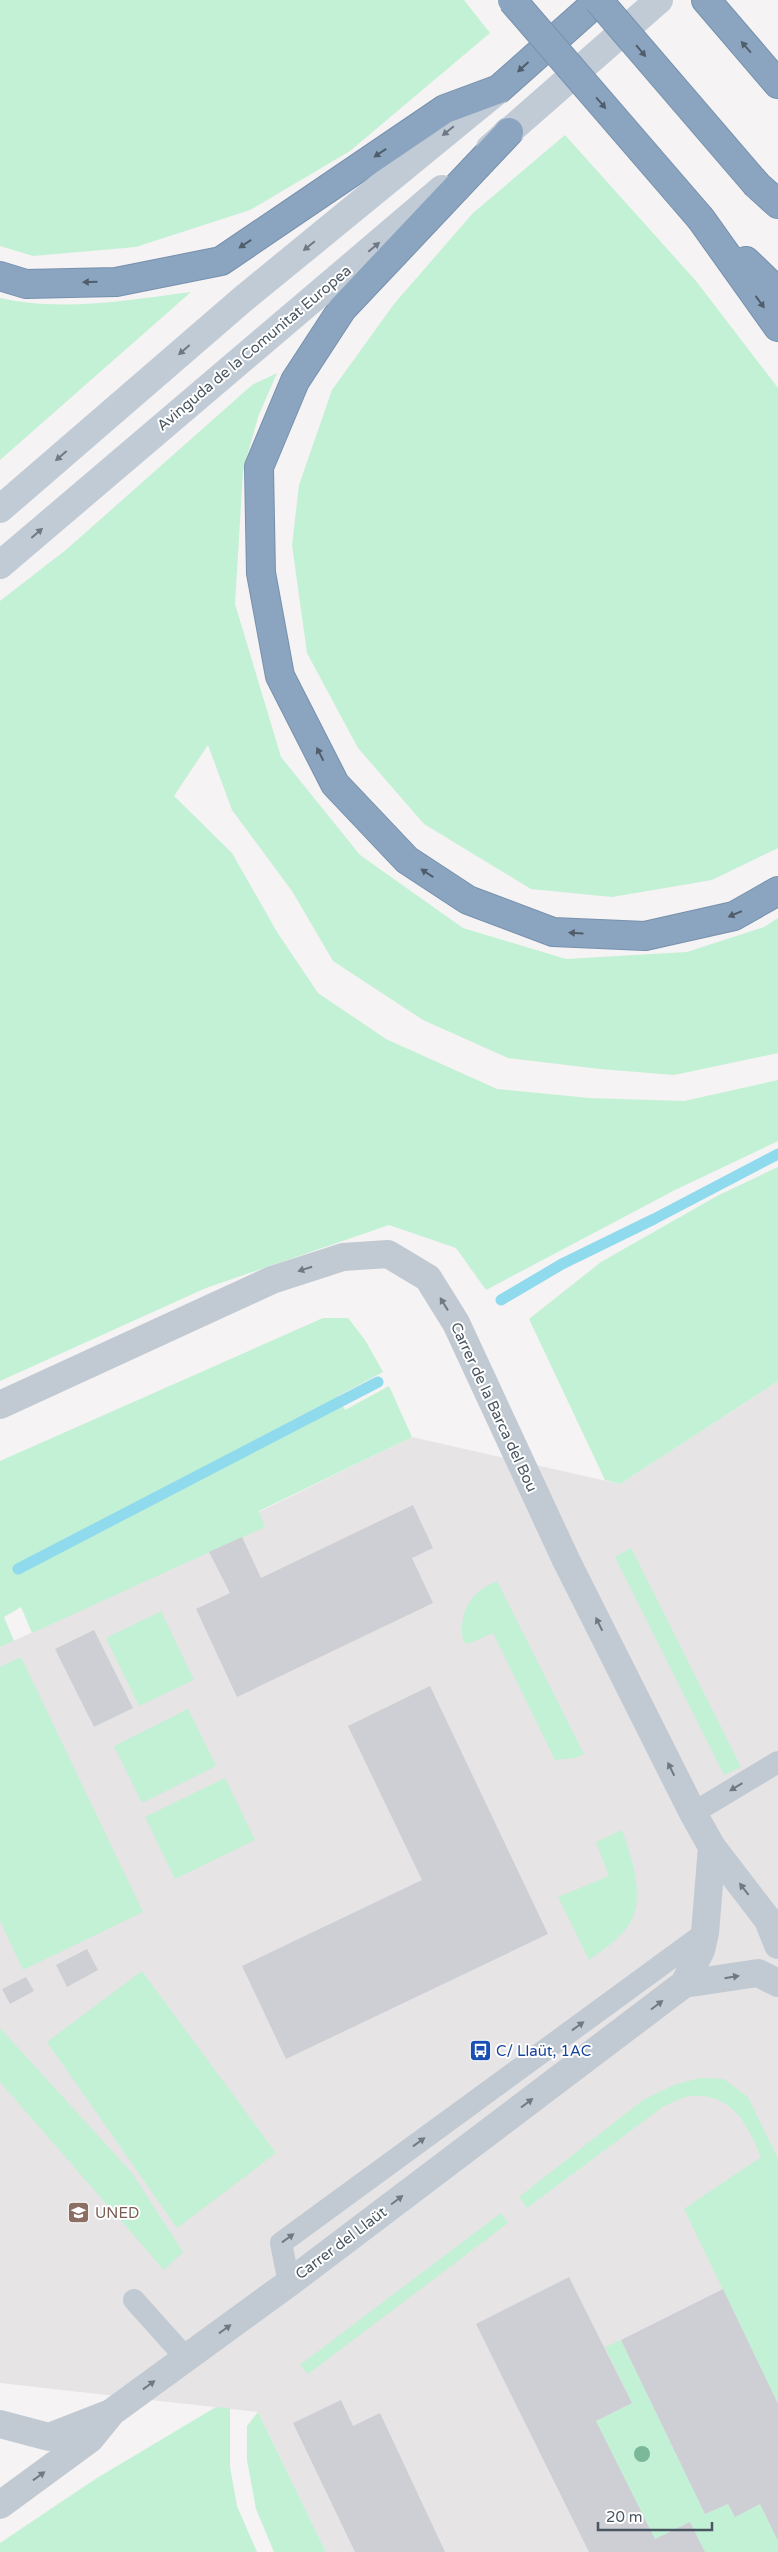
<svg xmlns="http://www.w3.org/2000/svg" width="778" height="2552" viewBox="0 0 778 2552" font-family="'Varela Round',sans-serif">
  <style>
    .education { fill: #e6e4e5 }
    .green { fill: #c3f1d5 }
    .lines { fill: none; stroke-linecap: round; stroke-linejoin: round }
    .stream { stroke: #90daee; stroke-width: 11 }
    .building { fill: #cdcfd5 }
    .highway-casing { stroke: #7690ad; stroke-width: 30 }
    .lane { stroke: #c1cad2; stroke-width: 22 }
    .street { stroke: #c1cad2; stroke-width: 28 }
    .secondary { stroke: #c1cbd6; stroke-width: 28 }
    .highway { stroke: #8ba5c1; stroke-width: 28 }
    .highway-bridge-casing { stroke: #7690ad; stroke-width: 30; stroke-linecap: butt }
    .highway-bridge { stroke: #8ba5c1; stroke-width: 28 }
    .tree { fill: #7bb799 }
    .oneway { fill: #505e6b }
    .oneway2 { fill: #6e7984 }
    .oneway3 { fill: #6e7983 }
    .labels { text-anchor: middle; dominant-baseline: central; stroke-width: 4; stroke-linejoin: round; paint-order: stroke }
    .street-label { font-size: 15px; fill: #4a5661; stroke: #fff }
    .transit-label { font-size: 15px; fill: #164399; stroke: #fff; text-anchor: start }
    .education-label { font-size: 15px; fill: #785e54; stroke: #fff; text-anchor: start }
  </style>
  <rect width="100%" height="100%" fill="#f5f3f3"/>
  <!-- education -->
  <polygon class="education" points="778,1381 778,2552 326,2552 258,2412 0,2383 0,1647 264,1527 259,1512 412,1437 620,1484"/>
  <!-- green -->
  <g class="green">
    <polygon points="0,0 464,0 490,33 350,151 250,210 136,247 33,256 0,246"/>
    <polygon points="565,135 696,281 778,388 778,848 712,880 612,897 531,889 424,824 358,748 307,653 292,545 299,485 332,390 394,304 473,213"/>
    <path d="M191,292L0,460V298C63,312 128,300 191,292Z"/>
    <polygon points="277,373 258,417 243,471 235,604 281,757 360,855 463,928 566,959 687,952 764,927 778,918 778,1053 674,1075 600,1069 508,1058 423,1020 333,961 292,891 232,810 208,745 174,796 232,853 277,932 318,993 386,1039 497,1089 589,1098 684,1101 778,1080 778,1141 675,1190 486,1290 456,1248 389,1225 206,1288 0,1381 0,601 67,549 252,385"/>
    <polygon points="778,1167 778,1381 620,1484 605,1480 529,1319 601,1262 717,1196"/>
    <polygon points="323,1318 348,1318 365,1340 383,1372 338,1396 345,1410 389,1386 412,1437 259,1511 265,1527 32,1633 21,1607 4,1617 14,1641 0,1647 0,1461"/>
    <polygon points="631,1548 741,1767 724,1775 615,1557"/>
    <path d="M497,1581L584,1754L575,1758L555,1760L493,1633L468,1644L463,1641C458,1613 471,1591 497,1581Z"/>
    <polygon points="161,1611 194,1680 139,1706 106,1638"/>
    <polygon points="21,1657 143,1912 23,1970 0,1921 0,1667"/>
    <polygon points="188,1709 216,1766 142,1803 114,1746"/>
    <polygon points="225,1778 255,1840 175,1879 145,1817"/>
    <path d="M622,1830C630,1853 644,1892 633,1917C625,1936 605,1948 589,1960L558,1897L609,1876L596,1842Z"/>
    <polygon points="142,1971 276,2153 177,2228 47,2042"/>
    <polygon points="0,2028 132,2173 183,2252 164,2270 0,2082"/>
    <path d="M700,2078L724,2079L748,2097L778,2159V2404L684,2209L761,2157C747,2123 732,2093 690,2096C682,2097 672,2103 664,2106L527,2208L519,2197L643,2100L674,2085Z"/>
    <polygon points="501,2213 508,2223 308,2374 300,2365"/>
    <polygon points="621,2340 705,2514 728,2504 735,2517 760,2504 778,2541 778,2552 705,2552 690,2522 655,2539 596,2421 632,2403 605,2347"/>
    <polygon points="216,2407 230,2408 230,2467 237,2506 257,2552 0,2552 0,2543 97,2478"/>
    <polygon points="258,2412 326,2552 274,2552 256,2509 247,2460 247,2426"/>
  </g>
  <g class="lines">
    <!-- stream -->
    <g class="stream">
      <polyline points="501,1300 562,1264 654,1219 778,1154"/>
      <polyline points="18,1569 378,1382"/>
    </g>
  </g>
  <!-- building -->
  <g class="building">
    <polygon points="413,1505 433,1548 412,1558 433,1603 237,1697 196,1609 230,1593 209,1552 242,1537 261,1578"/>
    <polygon points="94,1630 133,1708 94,1727 55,1649"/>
    <polygon points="430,1686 548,1934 286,2059 242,1966 422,1880 348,1726"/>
    <polygon points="87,1949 98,1970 67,1987 56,1965"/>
    <polygon points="26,1977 34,1991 10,2004 2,1989"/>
    <polygon points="569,2277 632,2403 596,2421 655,2539 690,2522 705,2552 589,2552 476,2324"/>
    <polygon points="723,2289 778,2404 778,2541 760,2504 735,2517 728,2504 705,2514 621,2340"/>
    <polygon points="341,2400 353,2426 380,2413 445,2552 355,2552 293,2423"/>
  </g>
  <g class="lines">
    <defs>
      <g id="highway">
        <polyline points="706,0 778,84"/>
        <polyline points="509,132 342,309 295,381 259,467 261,573 280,676 335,784 407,860 468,900 553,932 645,936 734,916 778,891"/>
        <polyline points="757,185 778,204"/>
        <polyline points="701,219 778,327"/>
        <polyline points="746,261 778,292"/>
        <polyline points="0,276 26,284 116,282 221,261 445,109 499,89 599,0"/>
      </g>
    </defs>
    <!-- highway casing -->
    <use href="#highway" class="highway-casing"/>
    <!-- lane -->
    <g class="lane">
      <polyline points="693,1813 778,1762"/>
      <polyline points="289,2283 281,2243 705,1933"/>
      <polyline points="134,2300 186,2358"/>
    </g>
    <!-- street -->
    <g class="street">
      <polyline points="0,1405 272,1280 343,1257 388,1254 428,1278 456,1323 566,1560 693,1813 712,1847 768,1920 778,1945"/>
      <polyline points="684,1984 758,1973 778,1983"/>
      <polyline points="0,2424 49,2437 108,2414"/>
      <polyline points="0,2505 90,2439 112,2412 289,2283 684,1984 701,1950 705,1933 712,1847"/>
    </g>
    <!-- secondary -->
    <g class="secondary">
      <polyline points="490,148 659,0"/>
      <polyline points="0,509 243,299 496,92"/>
      <polyline points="0,565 442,189"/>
    </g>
    <!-- highway -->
    <use href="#highway" class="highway"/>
    <defs>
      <g id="highway-bridge">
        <polyline points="512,0 701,219"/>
        <polyline points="598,0 757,185"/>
      </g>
    </defs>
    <!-- highway-bridge casing -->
    <use href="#highway-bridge" class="highway-bridge-casing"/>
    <!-- highway-bridge -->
    <use href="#highway-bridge" class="highway-bridge"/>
  </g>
  <!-- trees -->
  <circle class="tree" cx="642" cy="2454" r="8"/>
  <!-- one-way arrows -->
  <defs><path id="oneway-solid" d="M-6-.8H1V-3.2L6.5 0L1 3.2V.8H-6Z" transform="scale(1.25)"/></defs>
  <g class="oneway">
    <use href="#oneway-solid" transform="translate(746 47) rotate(-131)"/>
    <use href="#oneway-solid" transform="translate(641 51) rotate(50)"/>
    <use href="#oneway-solid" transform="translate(523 67) rotate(138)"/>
    <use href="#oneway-solid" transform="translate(601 103) rotate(49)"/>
    <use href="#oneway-solid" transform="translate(380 153) rotate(146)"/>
    <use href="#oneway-solid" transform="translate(245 244) rotate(146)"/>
    <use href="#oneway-solid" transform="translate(90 282) rotate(179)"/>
    <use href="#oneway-solid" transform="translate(760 302) rotate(54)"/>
    <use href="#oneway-solid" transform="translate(320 754) rotate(-117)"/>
    <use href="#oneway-solid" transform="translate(427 873) rotate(-147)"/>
    <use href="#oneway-solid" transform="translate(735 914) rotate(157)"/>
    <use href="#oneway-solid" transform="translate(576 933) rotate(-177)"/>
  </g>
  <g class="oneway2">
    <use href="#oneway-solid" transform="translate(448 131) rotate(141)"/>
    <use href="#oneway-solid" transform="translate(309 246) rotate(141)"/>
    <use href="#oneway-solid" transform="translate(374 247) rotate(-40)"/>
    <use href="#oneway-solid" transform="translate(184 350) rotate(139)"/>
    <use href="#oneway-solid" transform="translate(61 456) rotate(139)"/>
    <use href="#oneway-solid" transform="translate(37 533) rotate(-41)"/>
  </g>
  <g class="oneway3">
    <use href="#oneway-solid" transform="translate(305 1269) rotate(162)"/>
    <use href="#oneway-solid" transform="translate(444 1304) rotate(-122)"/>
    <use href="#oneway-solid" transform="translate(599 1624) rotate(-116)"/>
    <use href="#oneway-solid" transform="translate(671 1769) rotate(-116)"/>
    <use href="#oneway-solid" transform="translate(736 1787) rotate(149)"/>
    <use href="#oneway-solid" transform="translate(744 1889) rotate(-128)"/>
    <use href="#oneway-solid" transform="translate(732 1977) rotate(-9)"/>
    <use href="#oneway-solid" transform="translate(657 2005) rotate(-37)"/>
    <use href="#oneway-solid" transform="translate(578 2026) rotate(-36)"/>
    <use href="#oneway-solid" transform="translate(527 2103) rotate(-37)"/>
    <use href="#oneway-solid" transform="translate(419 2142) rotate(-36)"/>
    <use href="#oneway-solid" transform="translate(397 2200) rotate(-37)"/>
    <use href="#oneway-solid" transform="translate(288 2238) rotate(-36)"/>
    <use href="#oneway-solid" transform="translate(225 2329) rotate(-36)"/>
    <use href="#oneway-solid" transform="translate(149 2385) rotate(-36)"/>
    <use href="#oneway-solid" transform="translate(39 2476) rotate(-36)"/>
  </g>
  <!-- icons -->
  <defs>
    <symbol id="bus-square" viewBox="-11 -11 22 22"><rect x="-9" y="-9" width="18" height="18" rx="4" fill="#1a4fb4" stroke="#fff"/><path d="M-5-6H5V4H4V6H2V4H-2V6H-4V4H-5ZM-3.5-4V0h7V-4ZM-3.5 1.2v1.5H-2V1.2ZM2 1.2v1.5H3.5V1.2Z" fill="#fff"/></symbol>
    <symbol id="university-square" viewBox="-11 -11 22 22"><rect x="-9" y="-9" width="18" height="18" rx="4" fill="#8d6e63" stroke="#fff"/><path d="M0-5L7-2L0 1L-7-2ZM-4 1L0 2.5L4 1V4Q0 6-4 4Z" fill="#fff"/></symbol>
  </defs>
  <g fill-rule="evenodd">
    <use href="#bus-square" x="468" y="2038" width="25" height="25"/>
    <use href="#university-square" x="66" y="2200" width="25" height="25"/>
  </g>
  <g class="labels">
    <!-- street labels -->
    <g class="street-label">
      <text transform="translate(254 348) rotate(-40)">Avinguda de la Comunitat Europea</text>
      <text transform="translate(494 1407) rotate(65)">Carrer de la Barca del Bou</text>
      <text transform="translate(341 2243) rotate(-37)">Carrer del Llaüt</text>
    </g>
    <!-- transit labels -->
    <g class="transit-label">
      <text x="496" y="2051">C/ Llaüt, 1AC</text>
    </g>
    <!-- education labels -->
    <g class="education-label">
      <text x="95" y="2213">UNED</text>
    </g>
  </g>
  <!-- scale -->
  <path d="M598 2522v8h114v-8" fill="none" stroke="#4a5661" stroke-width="2.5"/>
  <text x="606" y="2522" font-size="15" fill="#4a5661" stroke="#ffffff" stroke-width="4" paint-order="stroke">20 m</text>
</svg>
